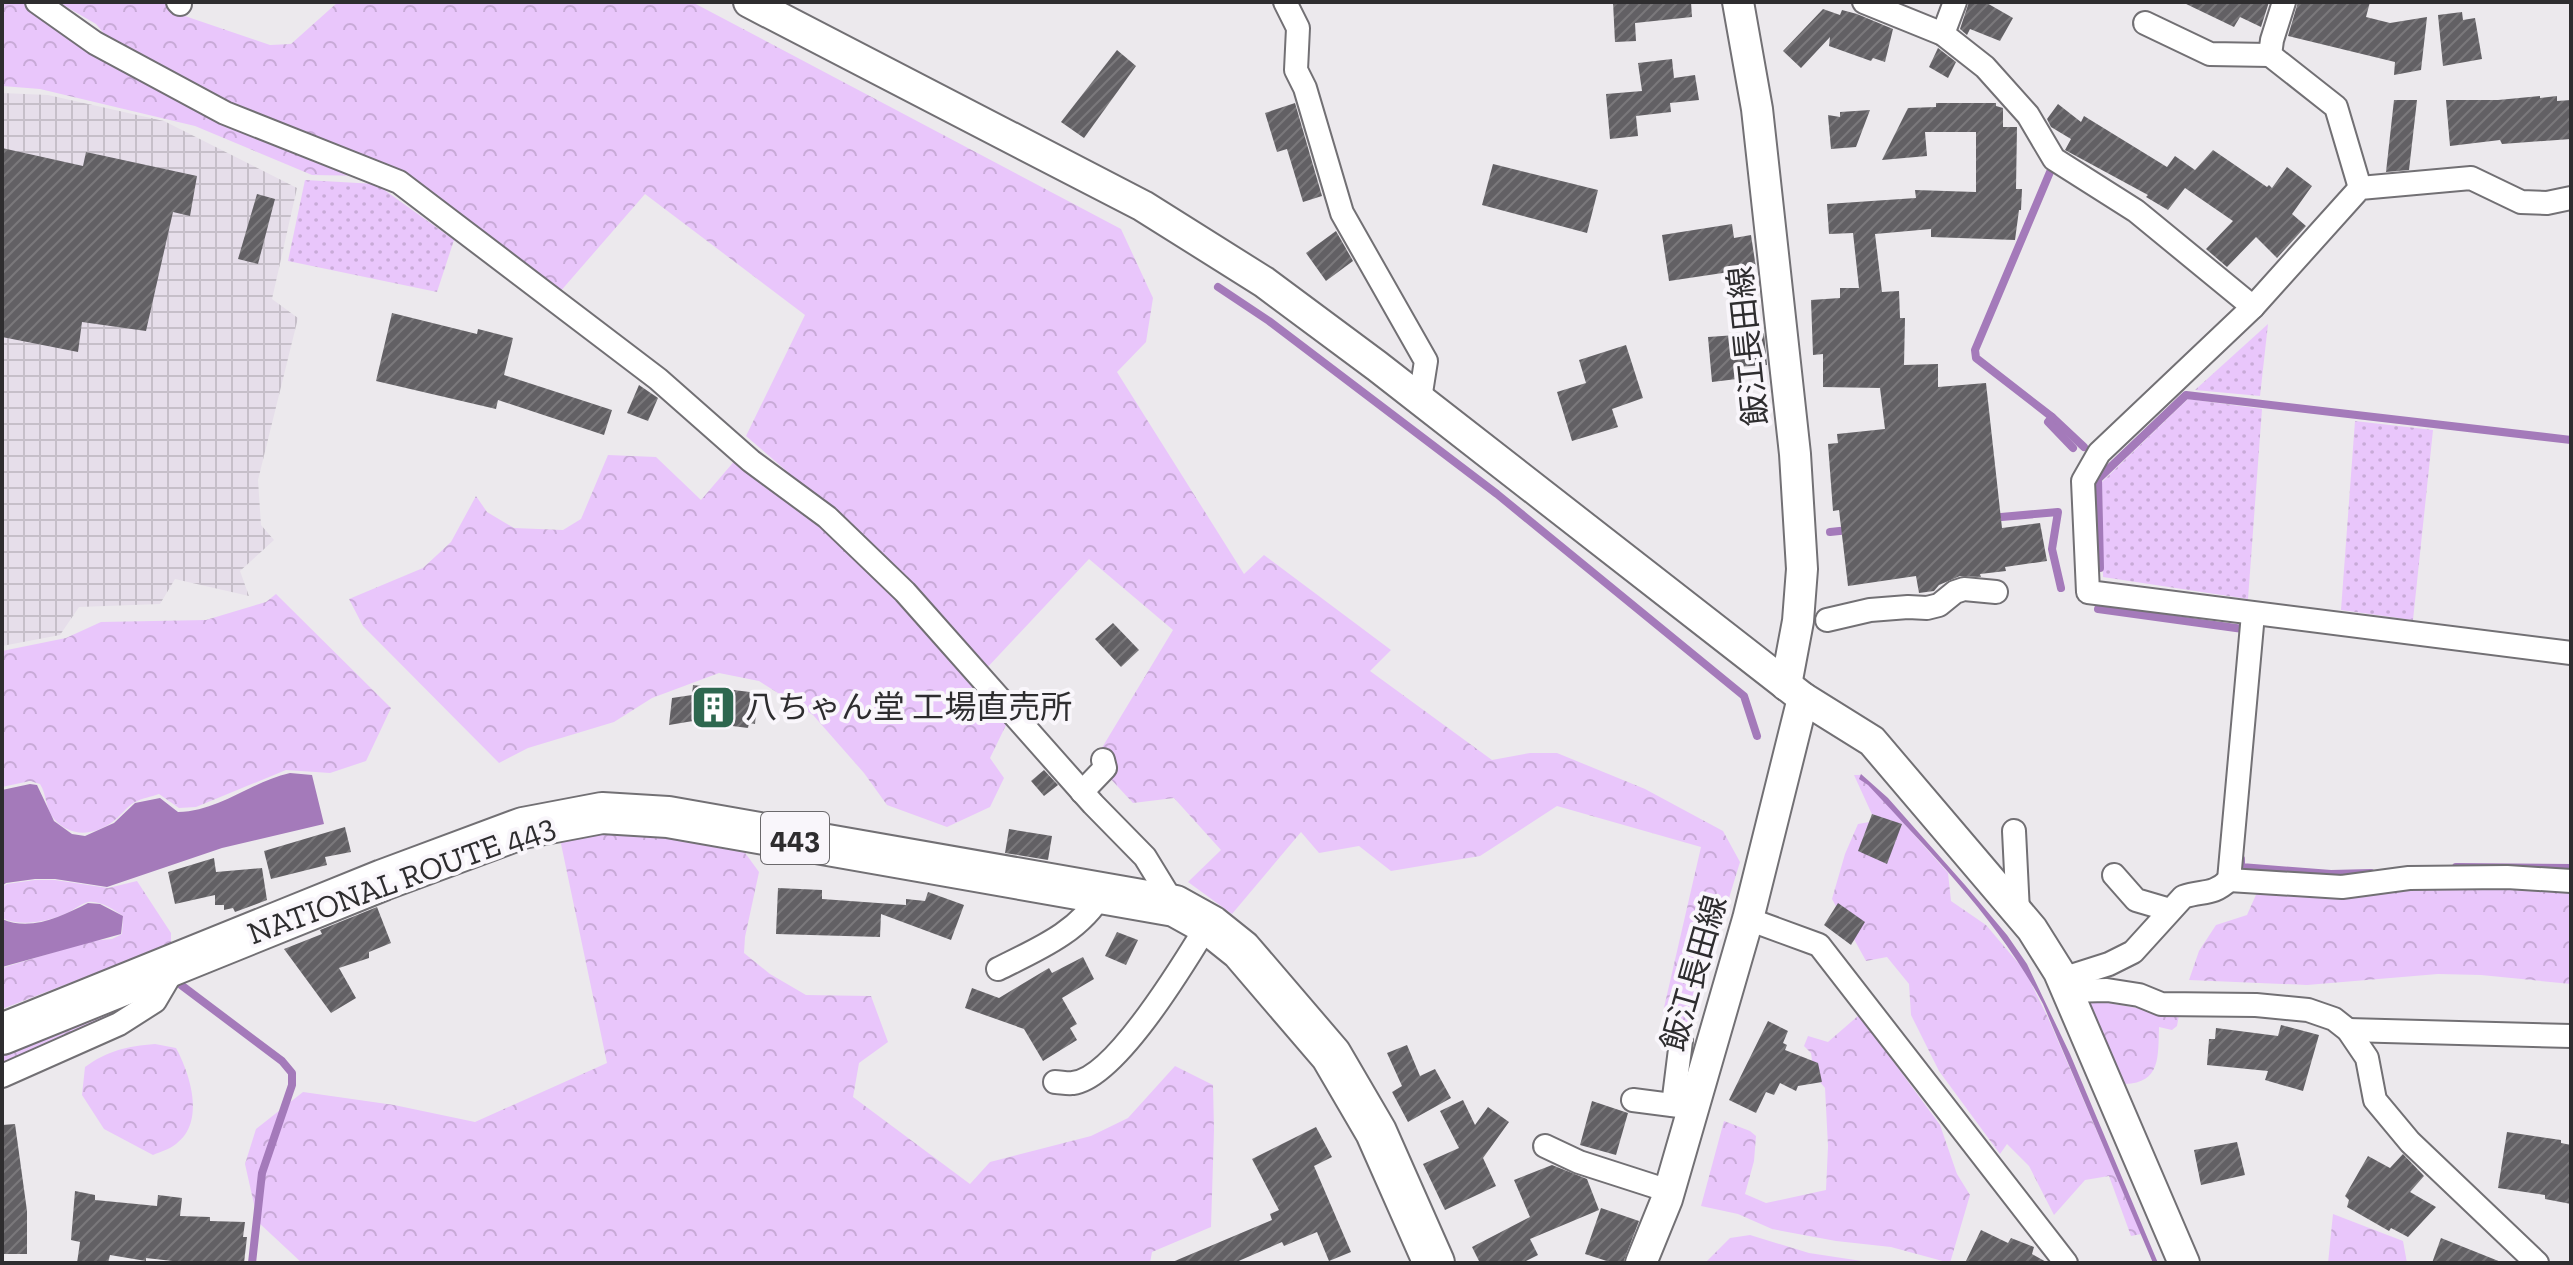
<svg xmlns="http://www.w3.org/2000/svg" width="2573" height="1265" viewBox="0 0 2573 1265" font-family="'Zilla Slab','Noto Sans JP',serif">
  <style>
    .industrial { fill: url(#industrial-grid) }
    .grass { fill: url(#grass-dots) }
    .forest { fill: url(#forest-crowns) }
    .water { fill: #a47aba }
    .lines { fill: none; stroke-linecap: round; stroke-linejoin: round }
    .stream { stroke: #a47aba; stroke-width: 8 }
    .building { fill: url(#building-hatch) }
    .street-casing { stroke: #727074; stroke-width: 26 }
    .secondary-casing { stroke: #727074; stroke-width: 34 }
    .highway-casing { stroke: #727074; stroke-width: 44 }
    .street { stroke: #fff; stroke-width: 22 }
    .secondary { stroke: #fff; stroke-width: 30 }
    .highway { stroke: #fff; stroke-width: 40 }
    .labels { text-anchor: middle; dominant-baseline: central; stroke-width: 8; stroke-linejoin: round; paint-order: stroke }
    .shield { fill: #f9f6fb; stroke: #6b696c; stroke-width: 2 }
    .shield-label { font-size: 30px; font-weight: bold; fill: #2e2d2f }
    .street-label { font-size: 32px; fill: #2e2d2f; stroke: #f9f6fb }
    .poi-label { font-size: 32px; fill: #2e2d2f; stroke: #f9f6fb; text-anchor: start }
  </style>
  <defs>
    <pattern id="industrial-grid" width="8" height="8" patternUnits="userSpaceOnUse" patternTransform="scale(2)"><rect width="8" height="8" fill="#e6deea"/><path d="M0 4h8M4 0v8" fill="none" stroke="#c6bfc9"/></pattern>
    <pattern id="grass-dots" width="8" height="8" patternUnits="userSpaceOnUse" patternTransform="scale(2)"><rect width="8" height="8" fill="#e9c6fb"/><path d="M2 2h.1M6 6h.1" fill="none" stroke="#c8aad7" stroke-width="1.8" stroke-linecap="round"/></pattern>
    <pattern id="forest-crowns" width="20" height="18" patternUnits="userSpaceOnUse" patternTransform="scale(2)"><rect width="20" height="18" fill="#e9c6fb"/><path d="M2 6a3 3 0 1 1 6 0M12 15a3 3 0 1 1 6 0" fill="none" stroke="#c8aad7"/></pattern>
    <pattern id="building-hatch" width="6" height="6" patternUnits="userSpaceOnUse" patternTransform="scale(2)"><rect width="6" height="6" fill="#626064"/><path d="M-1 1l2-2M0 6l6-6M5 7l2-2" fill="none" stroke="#7a787b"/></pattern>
  </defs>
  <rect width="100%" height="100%" fill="#ece9ed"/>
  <!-- industrial -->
  <polygon class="industrial" points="2,93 48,95 164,121 297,188 272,299 298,318 258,480 261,525 274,540 240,571 249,596 175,579 160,604 79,607 60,635 2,646"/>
  <!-- grass -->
  <g class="grass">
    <polygon points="305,180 376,184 454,240 437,292 288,261"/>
    <polygon points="2268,324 2260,396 2195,390"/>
    <polygon points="2188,399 2262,409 2248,599 2103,577 2102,482"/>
    <polygon points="2355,421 2433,430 2413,620 2341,610"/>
  </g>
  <!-- forest -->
  <g class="forest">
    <polygon points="2,2 27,2 370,176 312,175 195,126 40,89 2,86"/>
    <polygon points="58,2 162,2 179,14 270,45 291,44 338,2 692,2 1121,229 1153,298 1146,342 1117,372 1244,574 1264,555 1391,650 1370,671 1492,760 1530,753 1557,753 1645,789 1723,831 1740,862 1683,1049 1663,1012 1701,847 1557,806 1480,856 1391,871 1359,846 1319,853 1301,832 1232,914 1188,882 1221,850 1174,798 1133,803 1094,761 1173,630 1089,559 985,670 872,545 746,436 805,315 645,194 559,293 391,166 263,120 185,82 111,42 96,24"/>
    <polygon points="608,455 656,457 701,500 737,458 844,543 914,612 1008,721 990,758 1004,778 990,807 947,827 887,805 864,773 813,715 759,681 719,673 652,698 614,722 528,748 499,763 363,626 349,599 423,568 451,542 476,496 487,512 514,528 563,530 581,519"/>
    <path d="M276,594L391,708L366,761L330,773L286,770L196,807L179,808L159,794C151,797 142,798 135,802C126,807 120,817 111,823C92,836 70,837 54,819C45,808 47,795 40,784L30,781L2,787V651L66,638L101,622L206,620L266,602Z"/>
    <polygon points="1854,775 1861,775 1948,873 1951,901 1986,925 2025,971 2049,1020 2141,1234 2131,1236 2109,1176 2085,1180 2054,1215 2029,1166 2007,1144 2000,1154 1939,1071 1911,1015 1909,984 1887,957 1866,961 1832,899 1845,854 1858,824 1875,821"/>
    <polygon points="625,831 743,850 759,872 745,937 744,953 770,974 806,995 871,996 888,1042 859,1063 853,1097 970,1184 990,1162 1091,1136 1128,1118 1175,1066 1213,1085 1214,1130 1211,1227 1152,1252 1150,1263 302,1263 258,1222 245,1164 256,1129 303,1092 394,1105 475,1122 607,1063 560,839"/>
    <path d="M35,880H55L108,888L137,881L171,933V944L2,1009V968L91,941L112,939L122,934L123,916C114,910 100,900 88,902C80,904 72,911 65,914C46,922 21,927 2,918V887L7,884Z"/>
    <polygon points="2408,886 2571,887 2571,984 2481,975 2438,974 2307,985 2189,980 2199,951 2216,925 2247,915 2259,888"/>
    <path d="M2084,999L2179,1015L2177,1026L2172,1030L2159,1027C2158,1056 2161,1083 2125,1084Z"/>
    <polygon points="130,1002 116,1020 2,1070 2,1048"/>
    <polygon points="1859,1015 1940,1125 1957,1174 1970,1195 1950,1263 1891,1247 1836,1241 1772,1229 1738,1214 1701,1206 1724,1121 1750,1131 1756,1136 1754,1161 1745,1194 1766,1203 1826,1190 1828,1146 1825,1088 1814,1075 1811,1053 1804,1046 1808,1036 1828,1042"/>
    <path d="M155,1044L176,1048C190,1074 206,1122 176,1144C170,1149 160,1152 153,1155L104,1129L82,1095L85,1067C107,1051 127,1046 155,1044Z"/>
    <polygon points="2333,1214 2403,1241 2407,1263 2328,1263"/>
    <polygon points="1750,1235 1809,1253 1875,1263 1705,1263 1730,1238"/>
  </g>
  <!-- water -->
  <g class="water">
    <path d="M290,773L312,775L324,824L222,848L107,887L55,879H35L6,883L2,886V790L30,784L37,785L54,821L72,834L85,836L114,823L135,803L160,798L178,812C220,811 250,782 290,773Z"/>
    <path d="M1861,774L1888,798L1965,885L2007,935L2027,964L2070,1054L2158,1263H2153L2043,1004C1999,921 1932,854 1868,785L1859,779Z"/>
    <path d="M88,903L100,904L123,916L121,934L2,967V919C31,932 62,916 88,903Z"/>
  </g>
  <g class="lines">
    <!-- stream -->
    <g class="stream">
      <polyline points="2050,172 1975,350 1976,358 2052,417 2084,447"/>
      <polyline points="1218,287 1269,321 1497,494 1744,696 1757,736"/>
      <polyline points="2052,417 2048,422 2073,448"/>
      <polyline points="1990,518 2058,512 2052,549 2061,588"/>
      <polyline points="1830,532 1849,530"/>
      <polyline points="2100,568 2098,479 2186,395 2571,440"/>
      <polyline points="2098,609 2243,629"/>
      <polyline points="2241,859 2241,867 2331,874 2371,873"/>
      <polyline points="2456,867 2571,868"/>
      <polyline points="181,985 282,1061 292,1073 292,1085 262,1173 252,1263"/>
    </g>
  </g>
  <!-- building -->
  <g class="building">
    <polygon points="1613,2 1691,2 1692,17 1635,23 1636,41 1615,42"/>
    <polygon points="1969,2 1985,2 2013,18 2000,41 1970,29 1967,35 1960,29"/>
    <polygon points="2182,2 2269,2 2261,27 2240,17 2234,27"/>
    <polygon points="2298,2 2370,2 2366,17 2390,23 2427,17 2421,70 2394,75 2395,62 2288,36"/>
    <polygon points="1823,9 1840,15 1842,10 1857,14 1893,29 1885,62 1873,58 1871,61 1829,46 1830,37 1801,68 1783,51"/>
    <polygon points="2462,12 2463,20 2475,18 2482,59 2443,66 2438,15"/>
    <polygon points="1938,48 1956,62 1948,78 1929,67"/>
    <polygon points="1117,50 1136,66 1084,138 1061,122"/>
    <polygon points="1672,59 1674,78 1695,75 1699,100 1670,103 1671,112 1636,116 1638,136 1610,139 1606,94 1642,91 1638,63"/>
    <polygon points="2540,96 2540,98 2557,96 2557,101 2571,100 2571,139 2502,144 2500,140 2450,146 2446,100 2498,100"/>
    <polygon points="2394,100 2417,100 2409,170 2386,172"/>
    <polygon points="1295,103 1322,196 1303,202 1287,149 1277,152 1265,113"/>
    <polygon points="1936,103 1996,103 1996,106 2003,108 2003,127 2017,127 2016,189 2022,189 2021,210 2019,210 2015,240 1931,237 1931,229 1875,234 1882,292 1899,291 1900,318 1905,318 1904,365 1938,364 1938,387 1986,383 2002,528 2040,523 2047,561 2005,567 2006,571 1980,574 1981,577 1960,576 1939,585 1934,591 1919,593 1916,576 1848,586 1839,510 1833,511 1828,444 1838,443 1837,434 1885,429 1880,388 1823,387 1823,354 1813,355 1811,300 1840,298 1840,288 1859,288 1853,233 1829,234 1827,204 1916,198 1915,190 1976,192 1976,132 1925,132 1927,156 1882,160 1908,108 1936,107"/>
    <polygon points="2058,104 2081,122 2084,116 2167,167 2175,156 2195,170 2213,150 2267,187 2269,185 2272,188 2287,167 2312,186 2292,214 2306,226 2277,258 2256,237 2227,267 2206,249 2233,221 2185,188 2168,210 2146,197 2148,195 2065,150 2071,139 2051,127 2047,119"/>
    <polygon points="1870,110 1856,147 1831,149 1828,115 1840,117 1840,112"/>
    <polygon points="2,148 83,166 86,152 197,176 190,216 173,212 146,331 82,322 78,352 2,337"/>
    <polygon points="1493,164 1598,190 1587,233 1482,205"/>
    <polygon points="257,194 275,199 258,264 238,259"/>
    <polygon points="1732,224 1734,238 1751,235 1756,268 1669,281 1662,235"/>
    <polygon points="1336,231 1353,261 1326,281 1306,253"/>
    <polygon points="392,313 477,334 478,329 513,338 504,375 612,410 604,435 498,400 496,409 376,381"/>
    <polygon points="1764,333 1767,365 1736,367 1737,379 1712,382 1708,337"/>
    <polygon points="1626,345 1643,398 1612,409 1618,427 1572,441 1557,392 1586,383 1579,360"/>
    <polygon points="639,385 658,398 648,421 627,413"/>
    <polygon points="1113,623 1139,650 1121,667 1095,639"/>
    <polygon points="693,685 758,693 755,724 749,723 748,728 693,721 669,725 672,698 692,695"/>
    <polygon points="1044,770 1058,785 1044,796 1031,781"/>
    <polygon points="1872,814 1902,824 1887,864 1858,851"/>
    <polygon points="345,827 351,852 325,857 327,865 271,879 264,851"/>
    <polygon points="1009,829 1052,836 1048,860 1005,853"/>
    <polygon points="214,858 216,872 262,868 267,900 235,912 233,908 224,910 224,905 215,905 215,895 175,904 168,872"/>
    <polygon points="778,888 822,890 822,899 906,905 906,899 925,901 928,892 964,905 951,940 881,914 880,937 776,934"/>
    <polygon points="1838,903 1865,922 1851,945 1824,925"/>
    <polygon points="377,907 391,943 369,952 369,958 339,968 356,998 331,1013 284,949 322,934 320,930"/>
    <polygon points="1117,932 1138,940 1126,965 1105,956"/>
    <polygon points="1083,957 1094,979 1062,998 1077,1024 1070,1028 1077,1040 1043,1061 1024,1029 965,1008 972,988 999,998 1049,968 1052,973"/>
    <polygon points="1768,1021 1788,1031 1783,1043 1787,1045 1785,1050 1818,1063 1822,1082 1798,1086 1796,1091 1780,1083 1774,1095 1766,1092 1756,1113 1729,1100"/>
    <polygon points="2281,1025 2319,1035 2303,1091 2265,1080 2268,1071 2207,1065 2209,1039 2215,1039 2216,1028 2278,1036"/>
    <polygon points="1407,1045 1420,1076 1435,1069 1451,1098 1408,1122 1392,1092 1402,1086 1387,1053"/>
    <polygon points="1463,1100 1475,1125 1488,1107 1509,1122 1483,1158 1496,1186 1445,1210 1423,1164 1459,1148 1440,1111"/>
    <polygon points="1592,1101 1628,1113 1616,1155 1580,1145"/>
    <polygon points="15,1124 27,1211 27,1254 2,1254 2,1125"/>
    <polygon points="1316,1127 1332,1157 1314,1166 1351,1252 1329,1261 1317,1232 1284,1246 1282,1242 1234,1263 1170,1263 1272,1220 1270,1214 1279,1210 1252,1159"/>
    <polygon points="2507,1132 2561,1140 2561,1143 2571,1145 2571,1204 2545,1199 2545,1195 2498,1188"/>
    <polygon points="2237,1142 2245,1175 2201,1185 2194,1150"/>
    <polygon points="2403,1154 2424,1176 2410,1192 2436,1207 2408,1237 2391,1228 2389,1231 2347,1207 2349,1200 2345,1196 2368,1156 2390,1168"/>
    <polygon points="1552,1165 1587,1179 1599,1210 1530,1239 1538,1255 1522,1263 1480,1263 1472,1247 1530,1217 1514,1180"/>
    <polygon points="75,1191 95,1195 95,1200 157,1206 158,1195 182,1198 180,1216 210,1217 210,1221 245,1222 243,1237 247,1237 244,1263 190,1263 146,1258 146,1261 110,1255 108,1263 77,1263 80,1242 71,1240"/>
    <polygon points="1601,1208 1639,1221 1623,1263 1613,1263 1585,1254"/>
    <polygon points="1981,1230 2008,1243 2011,1238 2034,1247 2032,1254 2048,1263 1965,1263"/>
    <polygon points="2441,1238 2501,1262 2501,1263 2432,1263"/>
  </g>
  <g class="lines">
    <defs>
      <g id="street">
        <polyline points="37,2 95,43 225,113 399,182 658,379 751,461 827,517 905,592 1093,804 1145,857 1175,906"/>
        <polyline points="178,2 180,4"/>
        <polyline points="1285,2 1298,28 1296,70 1305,88 1342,213 1426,361 1420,399"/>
        <polyline points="1864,2 1943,34 1985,67 2028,115 2054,159 2136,211 2253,307"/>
        <polyline points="2284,2 2272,40 2270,55 2336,107 2360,188"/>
        <polyline points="2145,23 2210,54 2270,55"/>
        <polyline points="1943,34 1955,2"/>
        <polyline points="2571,198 2547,203 2521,202 2471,178 2360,188 2253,307 2099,453 2083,481 2088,592 2571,653"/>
        <polyline points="2253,614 2229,880 2342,887 2409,878 2507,877 2571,881"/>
        <polyline points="1827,620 1870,610 1908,607 1927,608 1939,605 1955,592 1964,589 1996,592"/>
        <polyline points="1082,792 1105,768 1103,760"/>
        <polyline points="2014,831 2018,912"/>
        <polyline points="2114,875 2136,900 2170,910"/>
        <polyline points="1748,919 1819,945 2066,1263"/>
        <path d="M998,969C1036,950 1080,932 1102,893"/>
        <path d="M2062,979L2109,964L2133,952L2183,897C2203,890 2212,896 2229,880"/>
        <polyline points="2068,991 2107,990 2139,995 2161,1004 2256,1005 2308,1010 2334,1019 2348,1030 2367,1058 2375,1100 2410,1142 2537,1263"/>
        <polyline points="2348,1030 2571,1036"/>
        <polyline points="2,1076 119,1024 155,1001 175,967"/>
        <path d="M1055,1082C1060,1082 1068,1084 1073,1083C1116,1078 1186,960 1208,924"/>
        <polyline points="1633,1100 1687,1107"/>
        <polyline points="1673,1105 1681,1041"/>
        <polyline points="1545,1146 1579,1162 1669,1191"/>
      </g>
      <g id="secondary">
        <polyline points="749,2 1143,206 1264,282 1377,366 1803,698 1872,741 2032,929 2059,972 2184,1263"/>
        <polyline points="1738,2 1757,109 1795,454 1802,569 1798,621 1786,685"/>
        <polyline points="1641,1263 1667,1199 1748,919 1803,698"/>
      </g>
      <polyline id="highway" points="2,1034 383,880 523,828 602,813 668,817 1175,906 1211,926 1241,950 1331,1055 1376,1132 1434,1263"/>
    </defs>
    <!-- street casing -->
    <use href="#street" class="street-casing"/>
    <!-- secondary casing -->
    <use href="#secondary" class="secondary-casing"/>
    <!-- highway casing -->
    <use href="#highway" class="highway-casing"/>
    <!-- street -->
    <use href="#street" class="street"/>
    <!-- secondary -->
    <use href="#secondary" class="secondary"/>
    <!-- highway -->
    <use href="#highway" class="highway"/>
  </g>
  <!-- icons -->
  <defs>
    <symbol id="building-square" viewBox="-11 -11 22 22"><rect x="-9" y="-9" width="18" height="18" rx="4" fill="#2e674f" stroke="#f9f6fb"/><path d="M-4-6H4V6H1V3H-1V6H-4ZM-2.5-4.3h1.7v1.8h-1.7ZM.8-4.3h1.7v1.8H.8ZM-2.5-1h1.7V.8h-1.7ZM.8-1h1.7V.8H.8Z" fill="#fff"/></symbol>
  </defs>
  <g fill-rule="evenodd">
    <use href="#building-square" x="688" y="682" width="51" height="51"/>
  </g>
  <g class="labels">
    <!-- shield labels -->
    <rect class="shield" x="761" y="812" width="68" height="52" rx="6"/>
    <g class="shield-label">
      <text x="795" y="838">443</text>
    </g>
    <!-- street labels -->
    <g class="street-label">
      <text transform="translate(1748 346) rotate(-96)">飯江長田線</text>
      <text transform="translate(401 879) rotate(-20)">NATIONAL ROUTE 443</text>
      <text transform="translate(1694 973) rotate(-74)">飯江長田線</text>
    </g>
    <!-- poi labels -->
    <g class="poi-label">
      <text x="745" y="707">八ちゃん堂 工場直売所</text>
    </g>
  </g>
  <!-- border -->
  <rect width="2573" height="1265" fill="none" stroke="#2e2d2f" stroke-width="8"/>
</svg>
